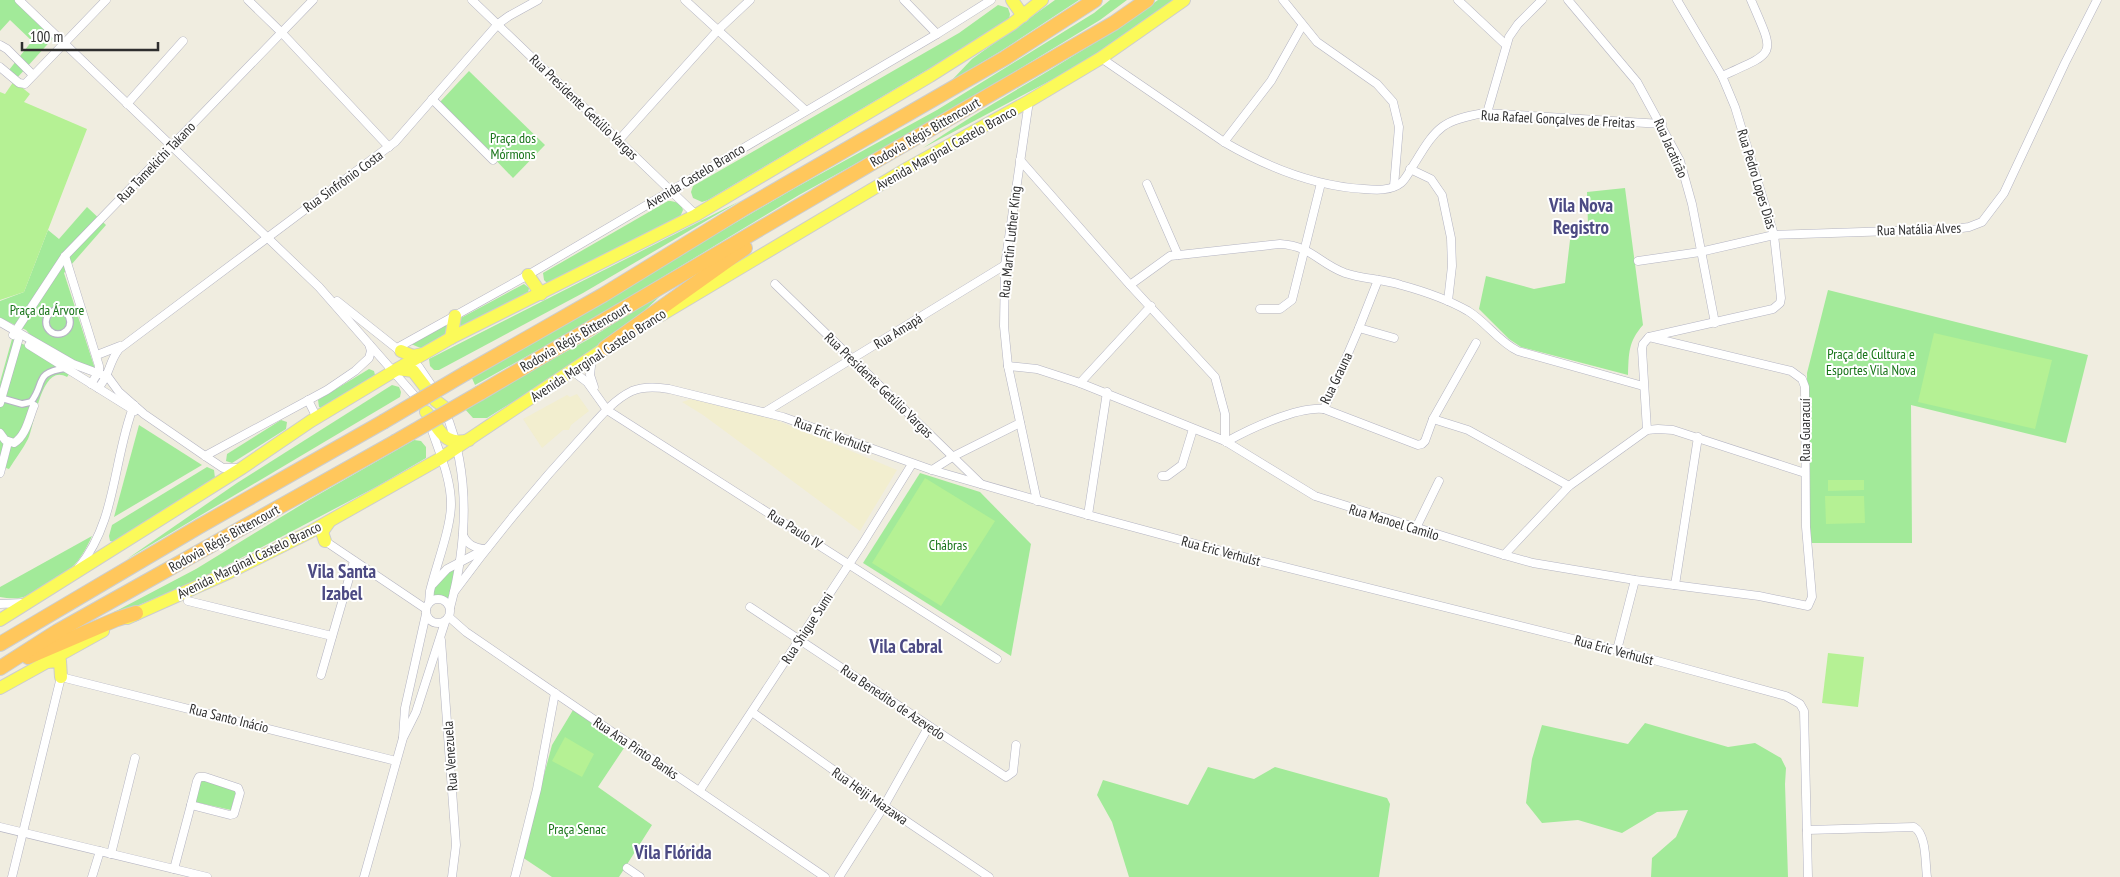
<svg xmlns="http://www.w3.org/2000/svg" width="2120" height="877" viewBox="0 0 2120 877" font-family="'PT Sans Narrow',sans-serif">
  <style>
    .education { fill: #f2eecf }
    .green { fill: #a2ea99 }
    .pitch { fill: #b5f194 }
    .lines { fill: none; stroke-linecap: round; stroke-linejoin: round }
    .pedestrian-casing { stroke: #b4b4c2; stroke-width: 8 }
    .minor-casing { stroke: #b4b4c2; stroke-width: 9 }
    .primary-casing { stroke: #cdcdcd; stroke-width: 14 }
    .motorway-casing { stroke: #cdcdcd; stroke-width: 16 }
    .pedestrian { stroke: #fff; stroke-width: 5.5 }
    .minor { stroke: #fff; stroke-width: 8 }
    .primary { stroke: #fbfa59; stroke-width: 12 }
    .motorway { stroke: #ffc75c; stroke-width: 14 }
    .motorway-bridge-casing { stroke: #cdcdcd; stroke-width: 16; stroke-linecap: butt }
    .motorway-bridge { stroke: #ffc75c; stroke-width: 14 }
    .labels { text-anchor: middle; dominant-baseline: central; stroke-width: 4; stroke-linejoin: round; paint-order: stroke }
    .street-label { font-size: 14px; fill: #2e2e2e; stroke: #fff }
    .park-label { font-size: 14px; fill: #167317; stroke: #fff }
    .district-label { font-size: 19px; font-weight: bold; fill: #4c4a83; stroke: #fff }
  </style>
  <rect width="100%" height="100%" fill="#f0ede0"/>
  <!-- education -->
  <g class="education">
    <polygon points="577,394 589,411 571,425 569,430 563,430 542,448 523,419 567,395 570,397"/>
    <polygon points="691,399 776,420 897,470 860,531 703,415 682,402"/>
  </g>
  <!-- green -->
  <g class="green">
    <polygon points="0,0 18,0 55,36 17,78 9,70 32,41 10,20 0,31"/>
    <polygon points="1055,0 1079,0 1001,51 951,81 972,59"/>
    <polygon points="1110,0 1127,0 1100,20 942,116 799,195 583,325 475,385 471,376 576,318 665,264 795,188 937,110 1094,13"/>
    <path d="M1158,0H1175L1122,38L1063,74L923,148C1000,96 1083,55 1158,0Z"/>
    <polygon points="998,5 1008,8 1010,14 1009,20 1001,26 708,200 702,202 693,198 691,192 693,186 959,33"/>
    <polygon points="469,71 545,145 513,178 440,102"/>
    <path d="M1625,188L1643,325C1628,342 1629,353 1628,375L1521,347L1509,339L1479,309L1486,276L1534,289L1565,283L1570,240L1588,226L1587,192Z"/>
    <path d="M668,201C675,201 681,203 683,210L680,217L547,283L544,280L543,273Z"/>
    <polygon points="740,201 583,293 439,370 434,370 430,366 429,359"/>
    <polygon points="87,207 106,225 64,273 95,369 71,362 35,340 26,330 0,318 0,301 24,292 48,230 59,239"/>
    <polygon points="524,284 529,288 528,293 462,327 460,325 459,319"/>
    <polygon points="1828,290 2088,355 2066,443 1911,405 1912,543 1809,543 1807,373"/>
    <path d="M664,292C613,344 548,380 487,418H473L464,408L589,339Z"/>
    <polygon points="447,324 445,338 423,349 411,344"/>
    <path d="M12,339L29,347L70,373L67,377C41,362 35,424 28,439C23,449 15,459 9,469L0,466V382Z"/>
    <polygon points="369,369 374,371 375,375 322,408 319,407 318,400"/>
    <polygon points="392,385 399,387 401,392 400,397 127,559 237,483"/>
    <polygon points="281,420 287,422 286,429 232,463 226,461 227,454"/>
    <polygon points="139,425 202,465 114,517"/>
    <polygon points="414,440 421,441 426,447 426,458 378,486 201,579 82,629 196,569 309,500"/>
    <polygon points="207,467 214,470 215,478 114,542 110,541 109,536 112,525"/>
    <polygon points="920,473 980,492 1031,544 1011,656 863,563"/>
    <path d="M92,536C80,562 72,570 48,585C31,596 20,601 0,597V587Z"/>
    <path d="M457,567L449,604L442,598H433C431,583 446,574 457,567Z"/>
    <polygon points="573,710 626,745 598,787 652,825 619,877 552,877 522,857 552,745"/>
    <polygon points="1645,723 1728,747 1755,743 1781,758 1786,768 1785,784 1788,877 1651,877 1652,858 1676,837 1688,810 1657,812 1622,833 1578,820 1542,823 1526,803 1532,759 1542,725 1628,744"/>
    <polygon points="1208,767 1254,779 1275,767 1387,798 1390,804 1379,877 1129,877 1112,822 1097,795 1103,780 1188,805"/>
    <polygon points="203,780 236,791 231,810 195,802 200,783"/>
  </g>
  <!-- pitch -->
  <g class="pitch">
    <polygon points="14,81 30,94 24,102 87,129 24,292 0,300 0,92 5,94"/>
    <polygon points="1934,333 2052,360 2035,429 1918,402"/>
    <polygon points="925,478 995,521 941,606 872,563"/>
    <polygon points="1828,480 1864,480 1864,490 1828,491"/>
    <polygon points="1825,496 1864,496 1865,523 1826,524"/>
    <polygon points="1828,653 1864,657 1858,707 1822,703"/>
    <polygon points="565,737 594,754 582,777 552,761"/>
  </g>
  <g class="lines">
    <defs>
      <g id="pedestrian">
        <circle cx="58" cy="322" r="12"/>
        <path d="M1,398L22,404L31,402C46,383 33,373 66,368"/>
      </g>
      <g id="minor">
        <polyline points="19,0 319,287 420,402"/>
        <polyline points="248,0 282,33 389,147"/>
        <polyline points="472,0 696,215"/>
        <polyline points="685,0 805,110"/>
        <polyline points="904,0 937,34"/>
        <polyline points="1283,0 1317,42 1377,84 1393,102 1399,127 1394,186"/>
        <polyline points="1458,0 1506,45"/>
        <polyline points="1568,0 1637,82 1680,161 1692,204 1715,323"/>
        <polyline points="0,45 7,49 33,75"/>
        <path d="M1101,58L1224,142C1267,167 1314,186 1364,189C1376,190 1391,191 1401,183C1407,178 1411,168 1416,161C1437,126 1444,120 1484,113L1662,124"/>
        <polyline points="0,67 19,83 25,84 106,0"/>
        <path d="M1722,76C1778,51 1775,56 1751,0"/>
        <polyline points="432,99 493,160"/>
        <polyline points="1029,101 1005,265 1004,326 1008,366 1037,501"/>
        <polyline points="127,104 183,41"/>
        <polyline points="1487,113 1509,37 1518,24 1542,0"/>
        <polyline points="619,140 718,30 750,0"/>
        <polyline points="1224,142 1271,81 1302,26"/>
        <polyline points="1020,160 1130,285 1215,377 1225,414 1225,441"/>
        <polyline points="1410,169 1431,179 1442,195 1451,238 1452,266 1448,301"/>
        <polyline points="1147,184 1178,255"/>
        <polyline points="65,256 99,366 99,371 91,384"/>
        <polyline points="1638,261 1700,252 1774,235 1955,229 1969,227 1982,222 2004,193 2065,63 2097,0"/>
        <polyline points="775,284 981,484"/>
        <path d="M1130,285L1170,256L1280,244C1312,246 1318,263 1345,273C1363,279 1382,279 1401,285C1423,291 1447,299 1468,311C1486,322 1499,342 1518,351L1643,386"/>
        <polyline points="337,301 400,351"/>
        <polyline points="1260,309 1280,309 1292,300 1321,183"/>
        <polyline points="0,322 73,364 108,377 119,392 144,414 205,456 223,468 239,468"/>
        <polyline points="1359,328 1394,338"/>
        <polyline points="13,335 65,256 313,0"/>
        <polyline points="29,345 135,411"/>
        <polyline points="397,348 528,275 937,34 991,0"/>
        <polyline points="97,355 120,346"/>
        <polyline points="592,357 590,375 594,387"/>
        <polyline points="409,358 419,367 436,392"/>
        <polyline points="1008,366 1037,369 1080,383 1225,441 1315,496 1504,555 1533,563 1635,580 1759,596 1808,606 1812,597 1806,527 1805,387 1802,379 1791,371 1649,337"/>
        <polyline points="571,370 587,382 607,410 997,659"/>
        <polyline points="1080,383 1151,306"/>
        <path d="M98,388C110,376 108,363 119,349L395,142L498,24L509,16L538,0"/>
        <polyline points="308,400 317,418"/>
        <polyline points="0,403 20,334"/>
        <polyline points="1324,409 1418,445 1422,444 1425,441 1433,419 1476,343"/>
        <path d="M445,411C471,474 467,544 450,608"/>
        <polyline points="765,412 1005,265"/>
        <polyline points="1433,419 1468,430 1569,486"/>
        <path d="M429,421C437,448 451,476 451,504C451,528 436,566 430,591L429,603"/>
        <polyline points="1647,430 1642,349 1643,344 1649,337 1773,309 1780,303 1781,298 1774,235 1735,107 1722,76 1677,0"/>
        <path d="M0,433L5,440L14,443C26,436 29,418 34,406"/>
        <path d="M1226,442C1249,429 1298,406 1324,409L1359,328L1378,280"/>
        <polyline points="205,456 327,390 355,371 369,358 371,351 369,344"/>
        <polyline points="932,470 954,456 1020,423"/>
        <polyline points="0,473 8,442"/>
        <polyline points="1162,476 1167,476 1182,465 1193,429"/>
        <polyline points="1088,515 1107,392"/>
        <polyline points="1416,528 1439,481"/>
        <path d="M463,535C467,545 475,548 485,549"/>
        <polyline points="325,541 426,609"/>
        <polyline points="1504,555 1569,486 1647,430 1658,429 1673,430 1805,473"/>
        <path d="M79,567C117,521 113,458 134,405"/>
        <polyline points="433,584 447,569 487,548"/>
        <polyline points="1675,585 1698,437"/>
        <path d="M454,592C494,538 536,487 581,438C596,422 611,401 632,391C644,386 657,387 669,389L783,417L932,470L1088,515L1248,558L1617,650L1786,696L1800,704L1804,711L1808,877"/>
        <circle cx="438" cy="611" r="12"/>
        <polyline points="188,601 332,636"/>
        <polyline points="0,604 22,603"/>
        <polyline points="750,607 1006,777 1013,772 1016,745"/>
        <polyline points="449,617 466,632 555,693 825,877"/>
        <polyline points="441,640 456,845 452,877"/>
        <polyline points="1617,650 1635,580"/>
        <polyline points="321,675 354,561"/>
        <polyline points="752,712 884,806 989,877"/>
        <polyline points="403,737 405,708 426,614"/>
        <polygon points="199,777 205,777 238,788 240,793 234,814 230,815 191,805 197,781"/>
        <polyline points="700,790 863,543 912,464"/>
        <polyline points="0,827 207,877"/>
        <path d="M1807,830L1914,827C1927,835 1925,863 1927,877"/>
        <polyline points="111,854 135,758"/>
        <polyline points="627,868 640,877"/>
        <polyline points="174,869 191,805"/>
        <polyline points="12,877 61,677 396,761"/>
        <polyline points="92,877 100,851"/>
        <polyline points="364,877 403,738 416,712 445,622"/>
        <polyline points="515,877 537,789 555,693"/>
        <polyline points="839,877 884,806 929,726"/>
      </g>
      <g id="primary">
        <polyline points="1012,0 1023,16"/>
        <polyline points="528,275 541,294"/>
        <polyline points="661,315 908,168 1029,101 1101,58 1184,0"/>
        <polyline points="451,338 455,316"/>
        <polyline points="401,351 413,356 423,354"/>
        <polyline points="398,369 413,371 436,401 444,407"/>
        <path d="M426,412C440,428 442,447 469,440"/>
        <polyline points="325,541 322,532 329,522"/>
        <polyline points="127,618 230,572 310,532 441,458 613,343"/>
        <polyline points="0,620 242,468 311,421 394,371 451,338 696,215 930,76 1012,24 1042,0"/>
        <polyline points="46,662 60,661 61,677"/>
        <polyline points="0,688 103,631"/>
      </g>
      <g id="motorway">
        <polyline points="605,348 745,248"/>
        <polyline points="466,373 603,295 743,209 1005,58 1095,0"/>
        <polyline points="480,393 884,156 1114,23 1147,0"/>
        <polyline points="0,644 200,526 383,422"/>
        <polyline points="28,657 117,619 136,613"/>
        <polyline points="0,668 58,631 395,442"/>
      </g>
    </defs>
    <!-- pedestrian casing -->
    <use href="#pedestrian" class="pedestrian-casing"/>
    <!-- minor casing -->
    <use href="#minor" class="minor-casing"/>
    <!-- primary casing -->
    <use href="#primary" class="primary-casing"/>
    <!-- motorway casing -->
    <use href="#motorway" class="motorway-casing"/>
    <!-- pedestrian -->
    <use href="#pedestrian" class="pedestrian"/>
    <!-- minor -->
    <use href="#minor" class="minor"/>
    <!-- primary -->
    <use href="#primary" class="primary"/>
    <!-- motorway -->
    <use href="#motorway" class="motorway"/>
    <defs>
      <g id="motorway-bridge">
        <polyline points="383,422 466,373"/>
        <polyline points="395,442 480,393"/>
      </g>
    </defs>
    <!-- motorway-bridge casing -->
    <use href="#motorway-bridge" class="motorway-bridge-casing"/>
    <!-- motorway-bridge -->
    <use href="#motorway-bridge" class="motorway-bridge"/>
  </g>
  <g class="labels">
    <!-- street labels -->
    <g class="street-label">
      <text transform="translate(584 107) rotate(44)">Rua Presidente Getúlio Vargas</text>
      <text transform="translate(1558 119) rotate(3)">Rua Rafael Gonçalves de Freitas</text>
      <text transform="translate(925 132) rotate(-30)">Rodovia Régis Bittencourt</text>
      <text transform="translate(946 148) rotate(-29)">Avenida Marginal Castelo Branco</text>
      <text transform="translate(1671 148) rotate(66)">Rua Jacatirão</text>
      <text transform="translate(156 162) rotate(-46)">Rua Tamekichi Takano</text>
      <text transform="translate(695 176) rotate(-31)">Avenida Castelo Branco</text>
      <text transform="translate(1757 179) rotate(73)">Rua Pedro Lopes Dias</text>
      <text transform="translate(343 181) rotate(-36)">Rua Sinfrônio Costa</text>
      <text transform="translate(1919 229) rotate(-2)">Rua Natália Alves</text>
      <text transform="translate(1010 242) rotate(-84)">Rua Martin Luther King</text>
      <text transform="translate(898 331) rotate(-32)">Rua Amapá</text>
      <text transform="translate(575 337) rotate(-30)">Rodovia Régis Bittencourt</text>
      <text transform="translate(598 355) rotate(-33)">Avenida Marginal Castelo Branco</text>
      <text transform="translate(1336 378) rotate(-64)">Rua Grauna</text>
      <text transform="translate(879 385) rotate(44)">Rua Presidente Getúlio Vargas</text>
      <text transform="translate(1805 430) rotate(-90)">Rua Guaracuí</text>
      <text transform="translate(833 435) rotate(20)">Rua Eric Verhulst</text>
      <text transform="translate(1394 522) rotate(17)">Rua Manoel Camilo</text>
      <text transform="translate(795 529) rotate(32)">Rua Paulo IV</text>
      <text transform="translate(224 538) rotate(-29)">Rodovia Régis Bittencourt</text>
      <text transform="translate(1221 551) rotate(15)">Rua Eric Verhulst</text>
      <text transform="translate(249 560) rotate(-26)">Avenida Marginal Castelo Branco</text>
      <text transform="translate(807 628) rotate(-57)">Rua Shigue Sumi</text>
      <text transform="translate(1614 650) rotate(15)">Rua Eric Verhulst</text>
      <text transform="translate(893 702) rotate(34)">Rua Benedito de Azevedo</text>
      <text transform="translate(229 718) rotate(14)">Rua Santo Inácio</text>
      <text transform="translate(636 748) rotate(34)">Rua Ana Pinto Banks</text>
      <text transform="translate(450 756) rotate(-94)">Rua Venezuela</text>
      <text transform="translate(870 796) rotate(35)">Rua Heiji Miazawa</text>
    </g>
    <!-- park labels -->
    <g class="park-label">
      <text x="513" y="138">Praça dos<tspan x="513" dy="16">Mórmons</tspan></text>
      <text x="47" y="310">Praça da Árvore</text>
      <text x="1871" y="354">Praça de Cultura e<tspan x="1871" dy="16">Esportes Vila Nova</tspan></text>
      <text x="948" y="545">Chábras</text>
      <text x="577" y="829">Praça Senac</text>
    </g>
    <!-- district labels -->
    <g class="district-label">
      <text x="1581" y="205">Vila Nova<tspan x="1581" dy="22">Registro</tspan></text>
      <text x="342" y="571">Vila Santa<tspan x="342" dy="22">Izabel</tspan></text>
      <text x="906" y="646">Vila Cabral</text>
      <text x="673" y="852">Vila Flórida</text>
    </g>
  </g>
  <!-- scale -->
  <path d="M22 42v8h136v-8" fill="none" stroke="#2e2e2e" stroke-width="2.5"/>
  <text x="30" y="42" font-size="15" fill="#2e2e2e" stroke="#ffffff" stroke-width="4" paint-order="stroke">100 m</text>
</svg>
